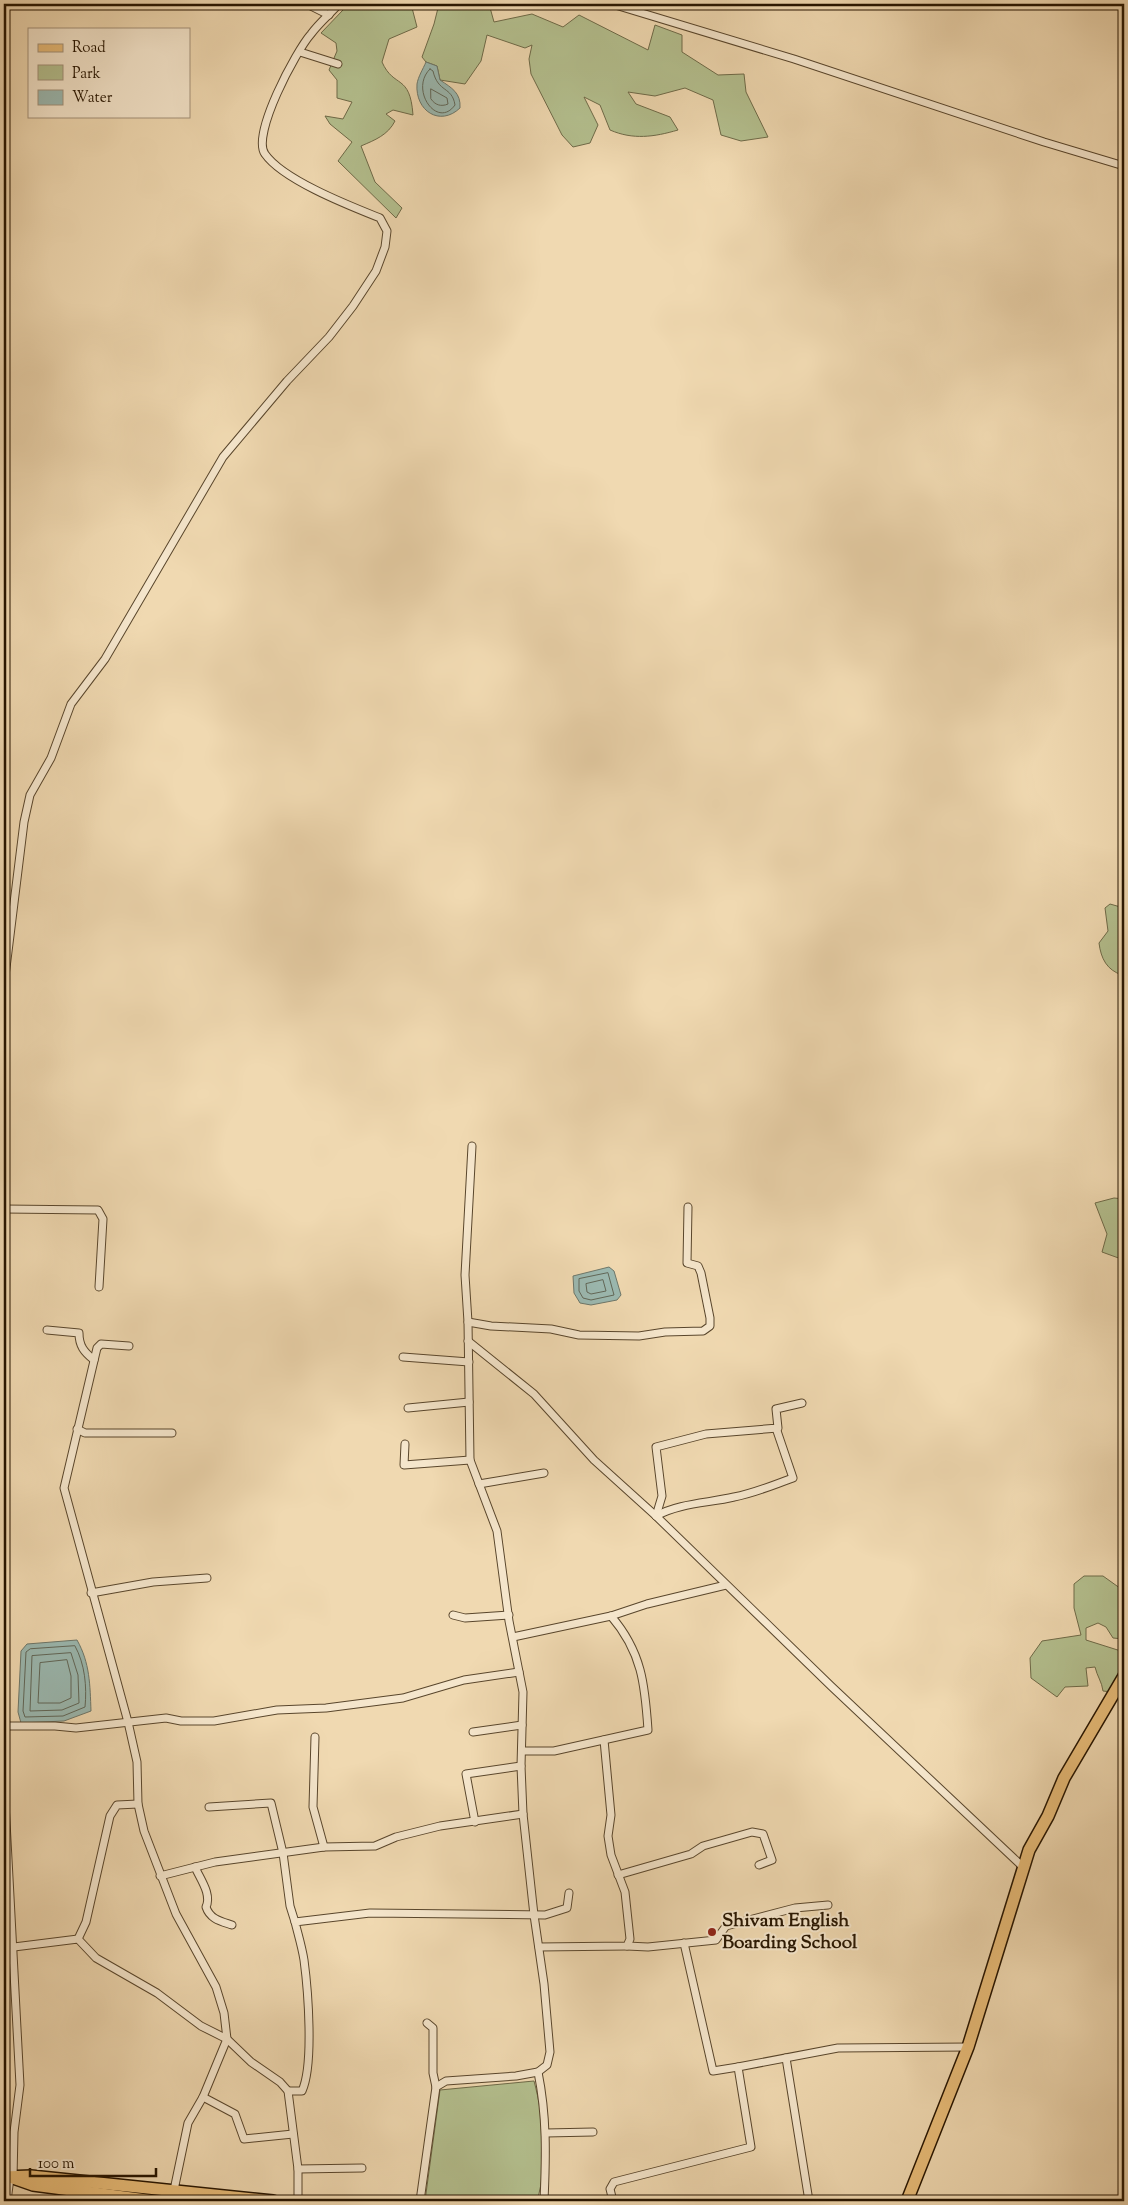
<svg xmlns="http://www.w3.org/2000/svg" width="1128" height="2205" viewBox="0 0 1128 2205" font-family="'Sorts Mill Goudy',serif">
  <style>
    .green { fill: #b4c08f; stroke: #6e6a48 }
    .water { fill: #9bb9b1; stroke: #6d776a }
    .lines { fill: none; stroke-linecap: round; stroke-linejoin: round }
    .shore { stroke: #616758; stroke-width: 1 }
    .minor-casing { stroke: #59462c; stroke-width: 9 }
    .primary-casing { stroke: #271500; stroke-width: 14 }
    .minor { stroke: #f5e6cc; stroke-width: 7 }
    .primary { stroke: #e8bc78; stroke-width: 11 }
    .poi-dot { fill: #8f2418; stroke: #f5e6cc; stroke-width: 2 }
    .labels { text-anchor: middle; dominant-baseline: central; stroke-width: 4; stroke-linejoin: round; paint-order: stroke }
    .poi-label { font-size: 19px; font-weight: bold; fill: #271500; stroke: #f5e6cc; text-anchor: start }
  </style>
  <rect width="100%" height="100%" fill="#f0d9b1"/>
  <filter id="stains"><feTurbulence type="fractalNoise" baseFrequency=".004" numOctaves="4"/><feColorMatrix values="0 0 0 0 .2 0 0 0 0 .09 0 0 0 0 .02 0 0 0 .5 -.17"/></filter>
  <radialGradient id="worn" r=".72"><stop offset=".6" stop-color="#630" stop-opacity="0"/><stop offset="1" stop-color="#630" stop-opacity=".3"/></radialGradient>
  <!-- green -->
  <g class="green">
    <path d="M331,4H411L417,27L389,39L382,62C394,89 410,73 413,115L393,110L386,114L395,121C388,135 375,140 361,146L375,182L402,208L396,218L338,161L352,142L330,124L325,116L343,119L352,102L337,98V80L329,70L337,51L336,43L321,33L343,10Z"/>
    <path d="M439,4H489L494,22L532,14L563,27L579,15L648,50L655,25L682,35V52L718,75L744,74L746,92L768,137L741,141L721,135L713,100L685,88L655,96L628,92L636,104L670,117L678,130C654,137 633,140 610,130L600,105L584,97L598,125L590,143L573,147L562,135L531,74L529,59L532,45L525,48L487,35L481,61L465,84L440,80L437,66L426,62L422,57L434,24Z"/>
    <path d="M1110,904L1124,908V972L1122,975C1107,970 1101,959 1099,943L1108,931L1105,908Z"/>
    <polygon points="1114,1198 1124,1199 1124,1260 1102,1252 1107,1234 1095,1203"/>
    <path d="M1084,1576H1103L1124,1591V1639L1113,1638L1106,1627L1098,1623L1086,1628V1640L1124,1652V1669L1112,1692L1103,1691C1102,1682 1097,1676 1095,1667L1086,1668L1088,1686L1065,1687L1057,1697L1031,1678L1030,1658L1042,1641L1081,1635L1074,1608V1584Z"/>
    <path d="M534,2081C544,2118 548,2164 537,2201H425L440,2090Z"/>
  </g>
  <!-- water -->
  <g class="water">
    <path d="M426,62L437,66L440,80C452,88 461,93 460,108C440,127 415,111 417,84C418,77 423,69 426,62Z"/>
    <polygon points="609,1267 614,1271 621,1295 617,1300 591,1305 580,1303 574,1293 573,1276"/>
    <path d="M77,1640C90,1663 90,1685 91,1711L64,1721L21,1723L18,1712L21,1651L27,1644Z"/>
  </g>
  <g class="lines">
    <!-- shore -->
    <g class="shore">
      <path d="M430,69L433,71C438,93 452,86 455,105C437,130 409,89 430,69Z"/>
      <path d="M431,89L447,98L448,104C441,107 435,105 431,99Z"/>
      <polygon points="608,1273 614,1295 591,1300 583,1298 579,1291 579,1279"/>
      <polygon points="603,1280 606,1291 591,1294 587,1292 586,1284"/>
      <path d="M75,1646C85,1664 87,1687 85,1707L63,1716L25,1717L23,1711L26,1652L30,1649Z"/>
      <polygon points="71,1653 78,1675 79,1703 62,1710 30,1711 32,1656"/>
      <polygon points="67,1660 71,1676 71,1698 60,1703 38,1703 40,1663"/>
    </g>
    <defs>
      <g id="minor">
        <polyline points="307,4 329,15"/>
        <polyline points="612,4 794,59 1044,142 1124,166"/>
        <polyline points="300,52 338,64"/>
        <path d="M4,984L24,822L30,795L51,758L71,704L105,659L223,457L287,381L329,337L353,306L376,271L385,247L387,231L380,218C350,206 283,180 265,154C251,135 296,51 311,34C319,23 330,14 339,4"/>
        <polyline points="4,1209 98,1210 103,1219 99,1287"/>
        <polyline points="468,1322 491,1326 551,1329 579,1335 639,1336 665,1332 703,1331 710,1326 710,1318 701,1273 698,1266 687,1263 688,1207"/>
        <path d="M47,1330L79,1333C79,1346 84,1352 94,1360"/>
        <polyline points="468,1341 534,1394 594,1460 656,1516 831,1686 1023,1867"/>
        <polyline points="129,1346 101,1344 97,1348 64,1488 128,1722 137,1762 138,1804 144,1831 176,1914 216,1987 224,2013 227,2039 203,2097 188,2123 174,2190"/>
        <polyline points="403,1357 469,1362"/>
        <polyline points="408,1408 469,1402"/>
        <polyline points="77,1429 85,1433 172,1433"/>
        <polyline points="405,1444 404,1465 470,1460"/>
        <polyline points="479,1484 544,1473"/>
        <polyline points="656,1516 662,1496 656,1447 706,1434 778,1428 776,1409 802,1403"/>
        <path d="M656,1516C679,1503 709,1503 734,1497C755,1493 773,1485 793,1478L776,1428"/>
        <polyline points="91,1593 153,1582 207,1578"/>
        <polyline points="453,1615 465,1618 509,1615"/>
        <polyline points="513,1637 611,1616 647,1604 726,1585"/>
        <polyline points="4,1726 55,1726 76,1728 166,1718 181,1721 214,1721 277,1710 326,1708 403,1698 464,1680 519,1672"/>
        <polyline points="473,1732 522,1725"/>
        <polyline points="315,1737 313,1807 324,1847"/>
        <path d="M522,1751H554L648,1730C645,1685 642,1652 611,1616"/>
        <polyline points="4,1784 20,2085 14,2132 13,2178"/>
        <polyline points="209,1807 271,1803 283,1853 290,1906 295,1922"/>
        <polyline points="475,1822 466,1774 521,1766"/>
        <path d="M195,1867C200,1879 212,1894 206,1907C210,1919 220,1921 232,1925"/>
        <polyline points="618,1875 691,1854 703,1846 752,1832 763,1834 772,1860 759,1865"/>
        <polyline points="160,1876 215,1862 324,1847 375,1846 396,1837 440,1826 523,1814"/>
        <polyline points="78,1939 86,1922 110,1816 117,1805 138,1804"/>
        <polyline points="684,1943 713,2071 738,2067"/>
        <polyline points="627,1946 648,1947 716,1940 726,1926 795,1908 828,1905"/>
        <polyline points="14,1947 78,1939 96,1958 157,1993 201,2026 227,2039 251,2062 280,2082 288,2091 298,2169 298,2201"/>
        <polyline points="539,1947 627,1946 630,1939 625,1892 611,1855 608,1836 611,1815 604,1740"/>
        <polyline points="427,2023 433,2028 433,2073 436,2087"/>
        <polyline points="786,2058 809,2201"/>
        <path d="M538,2072C547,2117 546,2156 544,2201"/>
        <path d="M288,2091H302C314,2065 308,1990 304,1960C302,1947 298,1934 295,1922L370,1913L545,1915L567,1908L569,1893"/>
        <polyline points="203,2097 235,2114 244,2139 293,2134"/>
        <polyline points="546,2133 593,2132"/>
        <polyline points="298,2169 362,2168"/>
        <polyline points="7,2201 10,2178"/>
        <polyline points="420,2201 436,2087 446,2081 516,2076 538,2072 547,2065 550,2052 544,1984 534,1915 523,1814 521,1766 523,1692 509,1621 497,1531 470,1460 468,1322 465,1275 472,1146"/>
        <polyline points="613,2201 610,2189 614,2182 751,2147 738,2067 838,2048 968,2047"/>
      </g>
      <g id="primary">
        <polyline points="4,2177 31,2176 273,2201"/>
        <polyline points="13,2178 33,2185 154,2201"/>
        <polyline points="907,2201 968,2047 1029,1850 1048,1816 1064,1778 1124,1676"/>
      </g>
    </defs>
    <!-- minor casing -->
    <use href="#minor" class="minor-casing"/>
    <!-- primary casing -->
    <use href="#primary" class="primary-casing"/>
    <!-- minor -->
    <use href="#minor" class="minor"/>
    <!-- primary -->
    <use href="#primary" class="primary"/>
  </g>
  <!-- markers -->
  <circle class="poi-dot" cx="712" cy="1932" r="5"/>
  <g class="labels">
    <!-- poi labels -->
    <g class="poi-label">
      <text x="722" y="1921">Shivam English<tspan x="722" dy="22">Boarding School</tspan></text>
    </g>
  </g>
  <!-- margin -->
  <rect width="1128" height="2205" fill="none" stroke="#f0d9b1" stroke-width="20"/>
  <rect x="5" y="5" width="1118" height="2195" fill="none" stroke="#271500" stroke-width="2.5"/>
  <rect x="10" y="10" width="1108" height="2185" fill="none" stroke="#271500"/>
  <!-- legend -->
  <rect x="28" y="28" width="162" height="90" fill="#f5e6cc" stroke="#a3927a"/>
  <rect x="38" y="44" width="25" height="8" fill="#e8bc78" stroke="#a3927a"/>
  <text x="72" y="52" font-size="15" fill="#271500">Road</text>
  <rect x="38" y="65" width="25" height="15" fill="#b4c08f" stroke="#a3927a"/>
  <text x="72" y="78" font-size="15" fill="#271500">Park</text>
  <rect x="38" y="90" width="25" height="15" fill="#9bb9b1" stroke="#a3927a"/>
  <text x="72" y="102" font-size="15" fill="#271500">Water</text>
  <!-- scale -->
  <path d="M30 2168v8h126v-8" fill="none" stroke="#271500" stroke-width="2.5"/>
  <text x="38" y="2168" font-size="15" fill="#271500" stroke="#f5e6cc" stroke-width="4" paint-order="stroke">100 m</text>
  <rect width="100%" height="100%" filter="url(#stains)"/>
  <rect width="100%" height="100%" fill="url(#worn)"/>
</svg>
